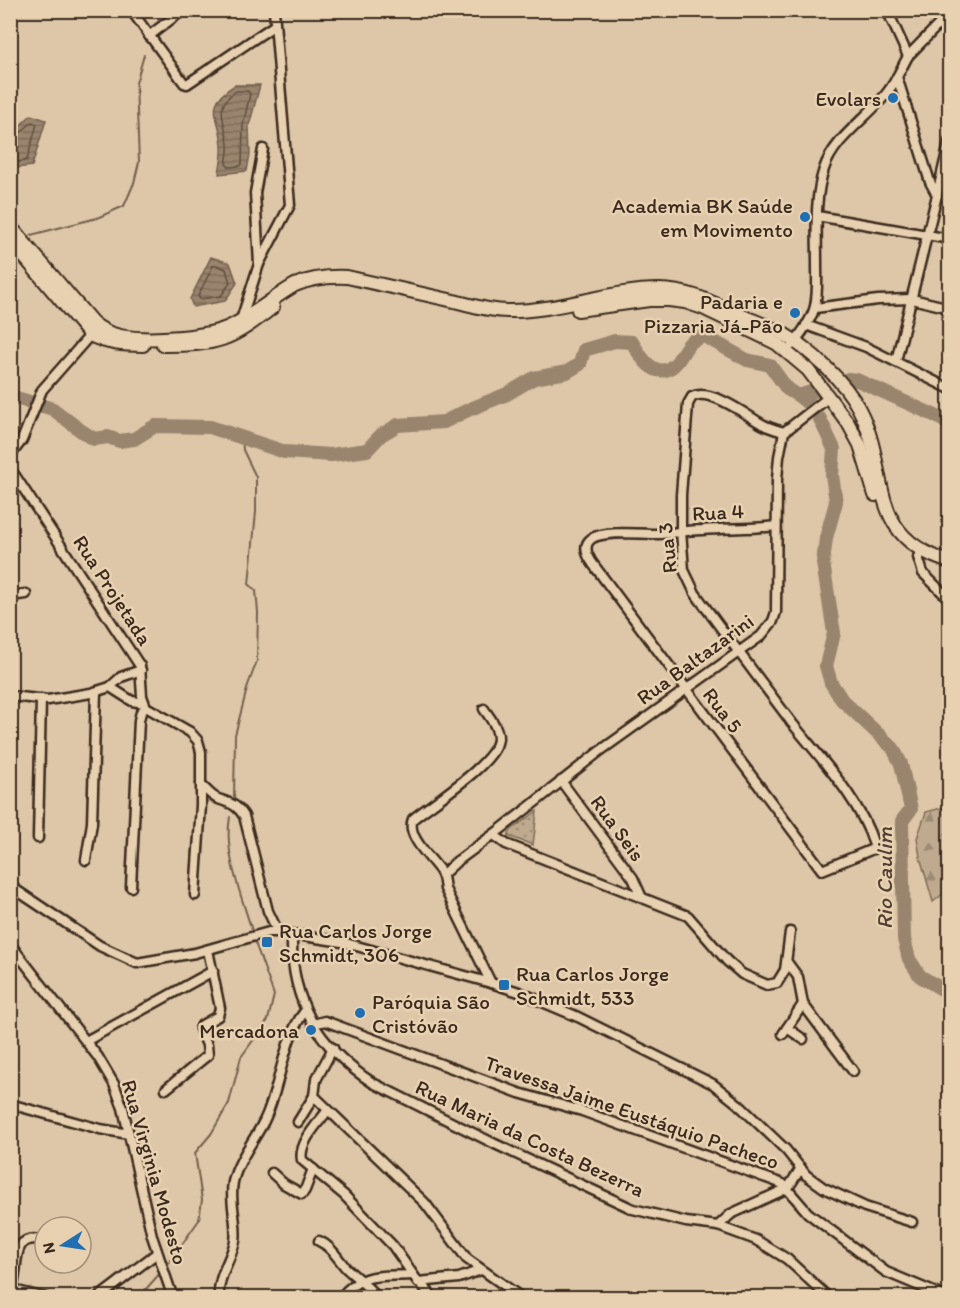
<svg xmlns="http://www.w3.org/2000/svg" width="960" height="1308" viewBox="0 0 960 1308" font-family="Itim,sans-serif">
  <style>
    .green { fill: url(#green-dots); stroke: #7d6a56; stroke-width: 1.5 }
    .forest { fill: url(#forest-firs); stroke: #7d6a56; stroke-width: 1.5 }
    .water { fill: url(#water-rules); stroke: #73604e; stroke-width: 1.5 }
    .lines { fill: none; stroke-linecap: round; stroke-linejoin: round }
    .shore { stroke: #614e3e; stroke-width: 1.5 }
    .stream { stroke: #73604e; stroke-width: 2 }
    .river { stroke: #99846e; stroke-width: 14 }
    .minor-casing { stroke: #3b2a1e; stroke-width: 13 }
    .primary-casing { stroke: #3b2a1e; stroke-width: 16 }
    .minor { stroke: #e8d1b1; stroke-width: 8 }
    .primary { stroke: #e8d1b1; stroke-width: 12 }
    .poi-dot { fill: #1f6fb2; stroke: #e8d1b1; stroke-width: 2 }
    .labels { text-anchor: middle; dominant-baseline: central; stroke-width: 5; stroke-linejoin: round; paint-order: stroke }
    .poi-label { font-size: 21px; fill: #3b2a1e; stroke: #e8d1b1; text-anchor: end }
    .street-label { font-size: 21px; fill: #3b2a1e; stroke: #e8d1b1 }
    .water-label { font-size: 22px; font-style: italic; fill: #524032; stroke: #e8d1b1 }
  </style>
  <defs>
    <pattern id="green-dots" width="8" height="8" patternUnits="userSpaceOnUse" patternTransform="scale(1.5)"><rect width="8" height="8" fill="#bfaa8f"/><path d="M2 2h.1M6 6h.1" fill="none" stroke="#9c8b74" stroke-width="1.8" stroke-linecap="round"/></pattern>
    <pattern id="forest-firs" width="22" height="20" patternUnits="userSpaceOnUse" patternTransform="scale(1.5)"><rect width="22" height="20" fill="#bfaa8f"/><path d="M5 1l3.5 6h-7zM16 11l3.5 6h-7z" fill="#9c8b74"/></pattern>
    <pattern id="water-rules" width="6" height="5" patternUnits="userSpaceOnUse" patternTransform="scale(1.5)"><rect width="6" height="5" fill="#99846e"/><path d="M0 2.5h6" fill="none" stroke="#7e6c5a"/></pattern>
  </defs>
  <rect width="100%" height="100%" fill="#dec7a8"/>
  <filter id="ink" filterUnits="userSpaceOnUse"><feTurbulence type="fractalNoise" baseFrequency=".0167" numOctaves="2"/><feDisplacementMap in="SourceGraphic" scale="12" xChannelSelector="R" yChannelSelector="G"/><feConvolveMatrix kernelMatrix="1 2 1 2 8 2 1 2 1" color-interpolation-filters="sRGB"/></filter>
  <g filter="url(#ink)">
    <!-- green -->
    <polygon class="green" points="537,811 533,845 508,836 511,830"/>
    <!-- forest -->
    <polygon class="forest" points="949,806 949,889 933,902 920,857 917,838 926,812"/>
    <!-- water -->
    <g class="water">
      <path d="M235,85H260L249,126L250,154L247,171L219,174C220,166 223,155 222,146C221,116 201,106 235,85Z"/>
      <polygon points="31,115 46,120 32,166 16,168 11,163 11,134"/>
      <polygon points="211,257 230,263 237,283 225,301 193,307 190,299"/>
    </g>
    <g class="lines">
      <!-- shore -->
      <g class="shore">
        <path d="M236,91H248L250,94L243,125L242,164L240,166L229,167L226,164C227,158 229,151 228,144C226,121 212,107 236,91Z"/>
        <polyline points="10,138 16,137 32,122 37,124 27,160 19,162 10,160"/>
        <polygon points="216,265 226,269 230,283 221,296 200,299 198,296 213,266"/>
      </g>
      <!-- stream -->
      <g class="stream">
        <polyline points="31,235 97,218 124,206 134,183 139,162 136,83 144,55"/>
        <polyline points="234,800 235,735 248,685 257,661 258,612 256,591 249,584 256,512 256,477 243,450 242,437"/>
        <path d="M230,817C223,853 243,900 253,934"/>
        <polyline points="166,1267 199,1220 202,1200 195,1153 211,1134 229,1103 241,1057 268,1020 274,995 254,940"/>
        <polyline points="138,1298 162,1271"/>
      </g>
      <!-- river -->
      <g class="river">
        <polyline points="848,379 857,380 938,417 950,425"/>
        <path d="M10,396L53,409L80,430L94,439L108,437L119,441L134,439L155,426L210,427L285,452L331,455L367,450L381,435L398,425L444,422L468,410L507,394L534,378L567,372L580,364L584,350L615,341L632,342C640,356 655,382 674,365C681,359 684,348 691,342C695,339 700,338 704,336L747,360L770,365L787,389L799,396L810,405"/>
        <polyline points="799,396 814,391"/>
        <polyline points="820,419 834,449 832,475 836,502 826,538 823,563 834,633 826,666 831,683 842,700 893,748 901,764 911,809 902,821 904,939 909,959 920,976 950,994"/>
      </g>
      <defs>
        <g id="minor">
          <polyline points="131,10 184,83 187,84 275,25"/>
          <polyline points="887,10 908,56"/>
          <polyline points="149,36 183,10"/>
          <polyline points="937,195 950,139"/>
          <polyline points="817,216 950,239"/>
          <polyline points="259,264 290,205 274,10"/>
          <polyline points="815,308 878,300 912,299 950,308"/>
          <polyline points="241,320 259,264 255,193 263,149"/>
          <polyline points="806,325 866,347 950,389"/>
          <path d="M792,345C801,334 812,320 815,306C818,292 817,278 817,265C817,233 814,199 824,169C836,132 880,112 897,77"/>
          <polyline points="896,361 937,195 930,182 897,77 908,56 950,13"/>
          <polyline points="10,456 22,440 42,390 92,333"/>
          <polyline points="10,468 140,666 142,696 146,707 141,712 139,720 131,887"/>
          <path d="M776,526C751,529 727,528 702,530C688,530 674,533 660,534C644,534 603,530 591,539C582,546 588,557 593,564L822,870L873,849L874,845C861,801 821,759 792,723C760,680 727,637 695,593L684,570L681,531V495L688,404L692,397C710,387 746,415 762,424C769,428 777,430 784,432"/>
          <polyline points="918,557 923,573 950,600"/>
          <polyline points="10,596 26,594"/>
          <polyline points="110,687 132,701 144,703"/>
          <polyline points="10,696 48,700 91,693 110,687 121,677 141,670"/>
          <polyline points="146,707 190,732 198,741 201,752 201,805 195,895"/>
          <path d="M484,709C490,718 498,727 498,738C498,762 432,803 413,819C405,837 434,860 442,874C444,878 444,884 445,889L491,983"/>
          <polyline points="561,781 633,878 642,898"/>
          <path d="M201,785C206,789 210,795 216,798C228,803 236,803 244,816L268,911L278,932"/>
          <polyline points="494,835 506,844 688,916 727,961 742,974 767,985 777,983 785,970 790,932"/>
          <polyline points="38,838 41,699"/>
          <polyline points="86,860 92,823 96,692"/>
          <polyline points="442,875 456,862 501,829 600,751 761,636 773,621 776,612 777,479 779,457 784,432 829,397"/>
          <polyline points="10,886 100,946 137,963 195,953 269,932 278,932 342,942 491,983 519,992 578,1017 713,1084 738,1104 786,1150 806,1175 824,1188 865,1207 912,1222"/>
          <path d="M292,934C290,1001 318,1047 373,1083L495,1144L633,1209L686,1222L718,1226L756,1240L787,1259L829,1298"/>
          <polyline points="10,944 98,1057 114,1084 123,1108 152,1236 173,1298"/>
          <polyline points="787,962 798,977 803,1004 853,1071"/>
          <polyline points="313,1024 325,1021 519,1093 582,1111 783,1184 808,1213 886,1272 948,1298"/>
          <polyline points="787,1028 803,1039"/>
          <polyline points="783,1034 803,1004"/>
          <polyline points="86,1041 213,971"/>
          <polyline points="333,1048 316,1080 314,1096 425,1203 467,1259 522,1298"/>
          <polyline points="166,1089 208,1055 207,1045 200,1029 202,1025 218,1016 220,1008 208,950"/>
          <polyline points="10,1104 100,1129 129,1134"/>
          <path d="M328,1110C319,1122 298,1143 302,1160L344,1195L393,1246L416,1279L434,1298"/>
          <polyline points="298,1122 314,1096"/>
          <polyline points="272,1173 284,1184 302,1194 305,1190 313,1169"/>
          <polyline points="718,1226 731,1214 788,1188 801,1168"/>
          <path d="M319,1241C331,1246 338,1259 346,1268C357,1278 368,1287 378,1298"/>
          <polyline points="418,1282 459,1278 481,1270"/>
          <polyline points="13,1290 46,1298"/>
          <path d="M10,1294C22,1274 5,1230 45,1241"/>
          <polyline points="98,1298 157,1253"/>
          <path d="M219,1298C217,1277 231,1260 235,1241C238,1222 229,1204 233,1182C238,1160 254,1141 264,1121C281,1087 282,1039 305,1011"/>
          <path d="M340,1298C362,1271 380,1277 412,1275"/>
        </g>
        <g id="primary">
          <path d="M10,226L92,322C100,329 110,334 120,336C147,341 209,338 233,325C255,314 274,297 295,285C312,278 329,276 347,277C383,285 418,293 454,301C471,305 488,311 507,311C558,312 608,290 659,290C691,290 717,305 745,317C757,322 770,327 782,333C809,349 845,381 859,409C892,472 863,536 950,562"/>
          <path d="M10,240L90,335C107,344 124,345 143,345"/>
          <polyline points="578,310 649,300 669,300 685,302 703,308 776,343 808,370 848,423 860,445 875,495"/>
          <path d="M163,345C219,345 230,341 273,307"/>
        </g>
      </defs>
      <!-- minor casing -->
      <use href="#minor" class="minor-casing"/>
      <!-- primary casing -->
      <use href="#primary" class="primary-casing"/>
      <!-- minor -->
      <use href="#minor" class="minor"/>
      <!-- primary -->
      <use href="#primary" class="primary"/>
    </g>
  </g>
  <!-- markers -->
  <g class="poi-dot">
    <circle cx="893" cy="98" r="6"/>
    <circle cx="805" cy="217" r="6"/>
    <circle cx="795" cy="313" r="6"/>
    <rect x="261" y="936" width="12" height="12" rx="3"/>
    <rect x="498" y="979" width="12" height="12" rx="3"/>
    <circle cx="360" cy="1013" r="6"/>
    <circle cx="311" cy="1030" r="6"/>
  </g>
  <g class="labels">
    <!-- poi labels -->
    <g class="poi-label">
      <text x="881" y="98">Evolars</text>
      <text x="793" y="205">Academia BK Saúde<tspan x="793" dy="24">em Movimento</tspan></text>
      <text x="783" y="301">Padaria e<tspan x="783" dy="24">Pizzaria Já-Pão</tspan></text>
      <text x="279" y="930" text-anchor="start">Rua Carlos Jorge<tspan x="279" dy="24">Schmidt, 306</tspan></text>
      <text x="516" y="973" text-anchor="start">Rua Carlos Jorge<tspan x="516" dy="24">Schmidt, 533</tspan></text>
      <text x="372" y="1001" text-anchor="start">Paróquia São<tspan x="372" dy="24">Cristóvão</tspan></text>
      <text x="299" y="1030">Mercadona</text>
    </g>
    <!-- street labels -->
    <g class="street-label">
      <text transform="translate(718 512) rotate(-3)">Rua 4</text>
      <text transform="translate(667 548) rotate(-96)">Rua 3</text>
      <text transform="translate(113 590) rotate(57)">Rua Projetada</text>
      <text transform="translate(695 659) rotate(-36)">Rua Baltazarini</text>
      <text transform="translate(723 710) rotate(53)">Rua 5</text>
      <text transform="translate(618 828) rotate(54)">Rua Seis</text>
      <text transform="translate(632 1112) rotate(19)">Travessa Jaime Eustáquio Pacheco</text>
      <text transform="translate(530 1138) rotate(25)">Rua Maria da Costa Bezerra</text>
      <text transform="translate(155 1172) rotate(74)">Rua Virginia Modesto</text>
    </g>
    <!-- water labels -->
    <g class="water-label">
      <text transform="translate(884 878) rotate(-90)">Rio Caulim</text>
    </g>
  </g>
  <!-- margin -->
  <rect width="960" height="1308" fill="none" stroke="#e8d1b1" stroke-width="36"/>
  <rect x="18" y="18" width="924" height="1272" fill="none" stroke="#3b2a1e" stroke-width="2" filter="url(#ink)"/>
  <!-- north arrow -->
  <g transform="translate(63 1245) rotate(258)"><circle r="28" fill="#e8d1b1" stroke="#a38e76" stroke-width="1.5"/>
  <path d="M0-4.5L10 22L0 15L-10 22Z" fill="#1f6fb2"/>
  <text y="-9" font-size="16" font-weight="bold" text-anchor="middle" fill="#3b2a1e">N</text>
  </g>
</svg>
